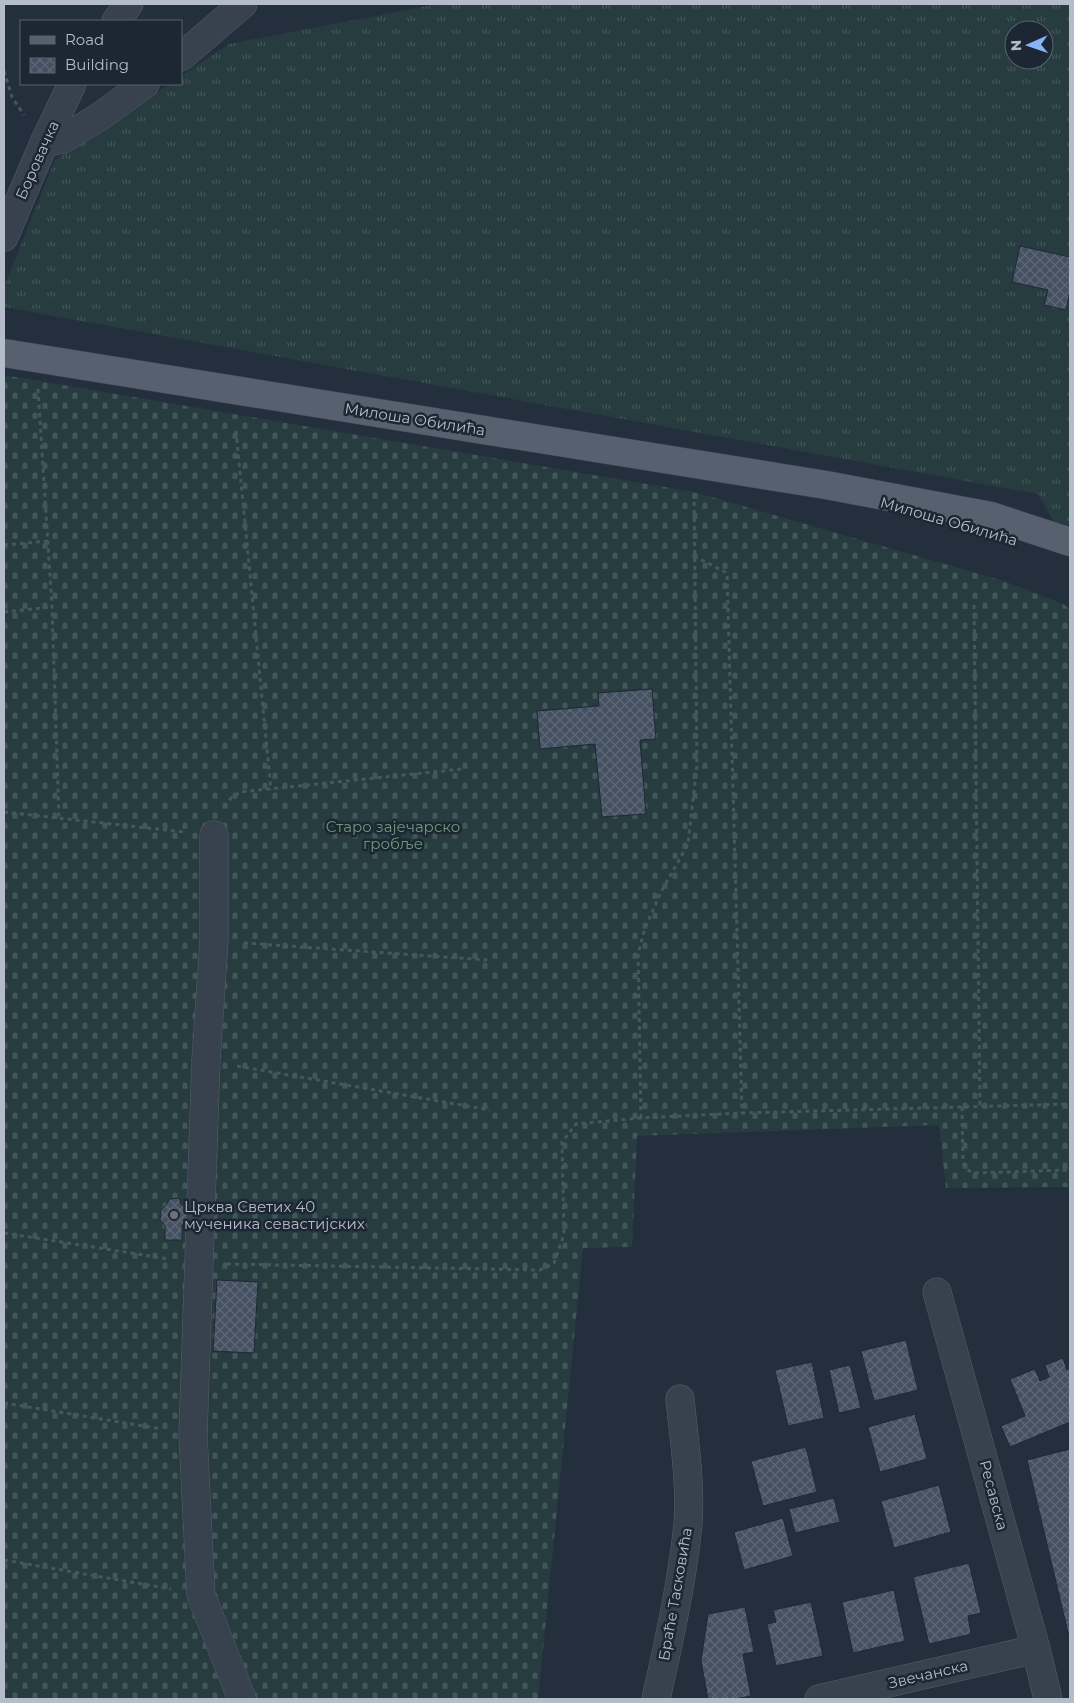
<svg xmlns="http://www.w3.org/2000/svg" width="1074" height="1703" viewBox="0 0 1074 1703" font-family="Montserrat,sans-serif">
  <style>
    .grass { fill: url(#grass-tufts); fill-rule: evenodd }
    .cemetery { fill: url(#cemetery-stones) }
    .building { fill: url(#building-cross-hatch); stroke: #1f2835 }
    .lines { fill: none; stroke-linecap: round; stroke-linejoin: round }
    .minor-casing { stroke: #565f6c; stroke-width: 29 }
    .major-casing { stroke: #414a57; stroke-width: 29 }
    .path { stroke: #44595c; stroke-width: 3; stroke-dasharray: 4 4; stroke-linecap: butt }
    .minor { stroke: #38414e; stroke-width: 28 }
    .major { stroke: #56606e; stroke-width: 28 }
    .worship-dot { fill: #6b7280; stroke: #1d2633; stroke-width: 2 }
    .labels { text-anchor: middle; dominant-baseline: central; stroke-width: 5; stroke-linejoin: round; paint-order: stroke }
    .street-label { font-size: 15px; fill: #b4bcc9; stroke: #1d2633 }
    .park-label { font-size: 15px; fill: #6b9a76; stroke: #1d2633 }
    .poi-label { font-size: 15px; fill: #b4bcc9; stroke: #1d2633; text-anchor: start }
  </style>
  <defs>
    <pattern id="grass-tufts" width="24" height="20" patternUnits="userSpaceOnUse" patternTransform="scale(1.25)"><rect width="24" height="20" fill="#263c3f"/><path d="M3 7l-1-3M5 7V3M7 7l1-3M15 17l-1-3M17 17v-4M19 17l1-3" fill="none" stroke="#435659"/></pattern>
    <pattern id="cemetery-stones" width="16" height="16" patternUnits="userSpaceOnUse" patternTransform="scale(1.25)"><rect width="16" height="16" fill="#263c3f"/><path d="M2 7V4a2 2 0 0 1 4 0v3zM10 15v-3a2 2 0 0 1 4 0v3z" fill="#435659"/></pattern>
    <pattern id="building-cross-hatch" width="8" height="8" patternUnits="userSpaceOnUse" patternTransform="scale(1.25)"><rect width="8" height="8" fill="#455162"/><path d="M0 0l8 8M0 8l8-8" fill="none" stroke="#5d6877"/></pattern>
  </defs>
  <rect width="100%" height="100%" fill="#242f3e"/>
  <!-- grass -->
  <path class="grass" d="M438,4H1070V551L1038,494L4,307V287L55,160L170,84H181V76L229,44ZM1014,30H1044V60H1014Z"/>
  <!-- cemetery -->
  <polygon class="cemetery" points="4,375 694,492 1004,581 1063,604 1070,609 1070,1187 946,1188 939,1125 637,1136 632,1247 583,1248 538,1699 4,1699"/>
  <!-- building -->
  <g class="building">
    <polygon points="1020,246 1070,257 1070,292 1066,310 1044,305 1048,290 1012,282"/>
    <polygon points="652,689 656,739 640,740 646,814 602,817 595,744 540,749 537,711 599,706 598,693"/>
    <polygon points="179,1198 181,1204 187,1209 187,1220 182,1225 182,1240 165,1240 165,1225 160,1220 161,1210 166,1205 170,1199"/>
    <polygon points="217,1280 258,1282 254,1353 213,1351"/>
    <polygon points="906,1340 918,1390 874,1401 861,1351"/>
    <polygon points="1063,1358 1067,1370 1070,1368 1070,1422 1010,1447 1001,1426 1025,1416 1010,1379 1035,1369 1040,1381 1049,1377 1045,1365"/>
    <polygon points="812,1362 824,1418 788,1426 775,1370"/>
    <polygon points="850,1365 861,1408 839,1413 829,1370"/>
    <polygon points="915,1414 927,1459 880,1472 868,1427"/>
    <polygon points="806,1447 817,1492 763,1506 751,1461"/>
    <polygon points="1070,1449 1070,1641 1027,1460"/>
    <polygon points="939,1485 951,1532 894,1548 881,1501"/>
    <polygon points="834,1498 840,1522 795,1533 789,1509"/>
    <polygon points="783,1518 793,1556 744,1570 734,1532"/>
    <polygon points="969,1563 981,1613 968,1616 971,1634 929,1644 913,1577"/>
    <polygon points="894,1590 905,1641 853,1653 842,1602"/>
    <polygon points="811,1602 823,1656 776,1666 767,1624 776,1622 773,1610"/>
    <polygon points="745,1607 754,1652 743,1654 751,1696 735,1699 708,1699 701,1661 708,1614"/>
  </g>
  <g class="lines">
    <defs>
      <g id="minor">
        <polyline points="116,21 129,4"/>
        <polyline points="181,57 243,4"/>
        <polyline points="44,143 63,139 99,117 145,84"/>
        <polyline points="4,237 44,143 72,84"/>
        <polyline points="214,835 214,941 206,1060 193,1434 201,1595 242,1699"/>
        <polyline points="937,1292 1036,1649 1048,1699"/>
        <path d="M656,1699C669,1641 682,1583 688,1524C691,1484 684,1439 680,1399"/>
        <polyline points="819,1699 1036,1649"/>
      </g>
      <polyline id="major" points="4,353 826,485 991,516 1070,542"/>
    </defs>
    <!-- minor casing -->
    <use href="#minor" class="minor-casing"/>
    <!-- major casing -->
    <use href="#major" class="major-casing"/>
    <!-- path -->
    <g class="path">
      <polyline points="4,71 12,97 24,115"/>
      <polyline points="38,389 52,607 59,817"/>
      <polyline points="236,431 271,790"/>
      <polyline points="4,545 48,541"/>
      <polyline points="694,556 727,573 742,1113"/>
      <polyline points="974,605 980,1107"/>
      <polyline points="4,612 52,607"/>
      <polyline points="225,807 231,798 240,792 462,769"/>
      <polyline points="4,812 184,832"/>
      <polyline points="244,943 488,960"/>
      <polyline points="237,1066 490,1110"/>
      <path d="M962,1107L963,1162C965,1168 968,1171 974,1173L1070,1170"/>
      <polyline points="641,1118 638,954 645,928 661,892 688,844 697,765 694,493"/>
      <polyline points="4,1233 169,1259"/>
      <polyline points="227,1264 540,1270 554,1263 564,1234 562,1142 576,1124 641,1118 742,1113 1070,1104"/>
      <polyline points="4,1403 162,1429"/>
      <polyline points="4,1560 171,1589"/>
    </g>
    <!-- minor -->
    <use href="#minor" class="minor"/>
    <!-- major -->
    <use href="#major" class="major"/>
  </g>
  <!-- markers -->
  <circle class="worship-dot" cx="174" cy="1215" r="5"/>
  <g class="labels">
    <!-- street labels -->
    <g class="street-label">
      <text transform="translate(37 160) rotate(-66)">Боровачка</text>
      <text transform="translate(415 419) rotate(9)">Милоша Обилића</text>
      <text transform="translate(949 521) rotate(16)">Милоша Обилића</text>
      <text transform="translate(994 1495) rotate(75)">Ресавска</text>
      <text transform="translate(675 1594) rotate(-80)">Браће Тасковића</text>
      <text transform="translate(928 1674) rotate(-13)">Звечанска</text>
    </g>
    <!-- park labels -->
    <g class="park-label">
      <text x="393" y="826">Старо зајечарско<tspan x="393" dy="17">гробље</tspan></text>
    </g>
    <!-- poi labels -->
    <g class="poi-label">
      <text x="184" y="1206">Црква Светих 40<tspan x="184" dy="17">мученика севастијских</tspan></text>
    </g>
  </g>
  <!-- border -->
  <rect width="1074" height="1703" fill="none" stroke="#b4bcc9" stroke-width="10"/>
  <!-- legend -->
  <rect x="20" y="20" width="162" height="65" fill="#1d2633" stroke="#59626f"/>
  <rect x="30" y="36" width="25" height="8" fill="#56606e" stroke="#59626f"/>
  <text x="65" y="45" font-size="15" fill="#b4bcc9">Road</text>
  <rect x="30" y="58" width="25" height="15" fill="url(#building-cross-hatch)" stroke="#59626f"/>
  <text x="65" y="70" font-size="15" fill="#b4bcc9">Building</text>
  <!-- north arrow -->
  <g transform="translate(1029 45) rotate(268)"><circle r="24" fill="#1d2633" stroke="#59626f"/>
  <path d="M0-4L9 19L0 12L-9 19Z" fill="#8ab4f8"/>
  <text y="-8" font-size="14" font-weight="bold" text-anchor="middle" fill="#b4bcc9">N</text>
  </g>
</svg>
